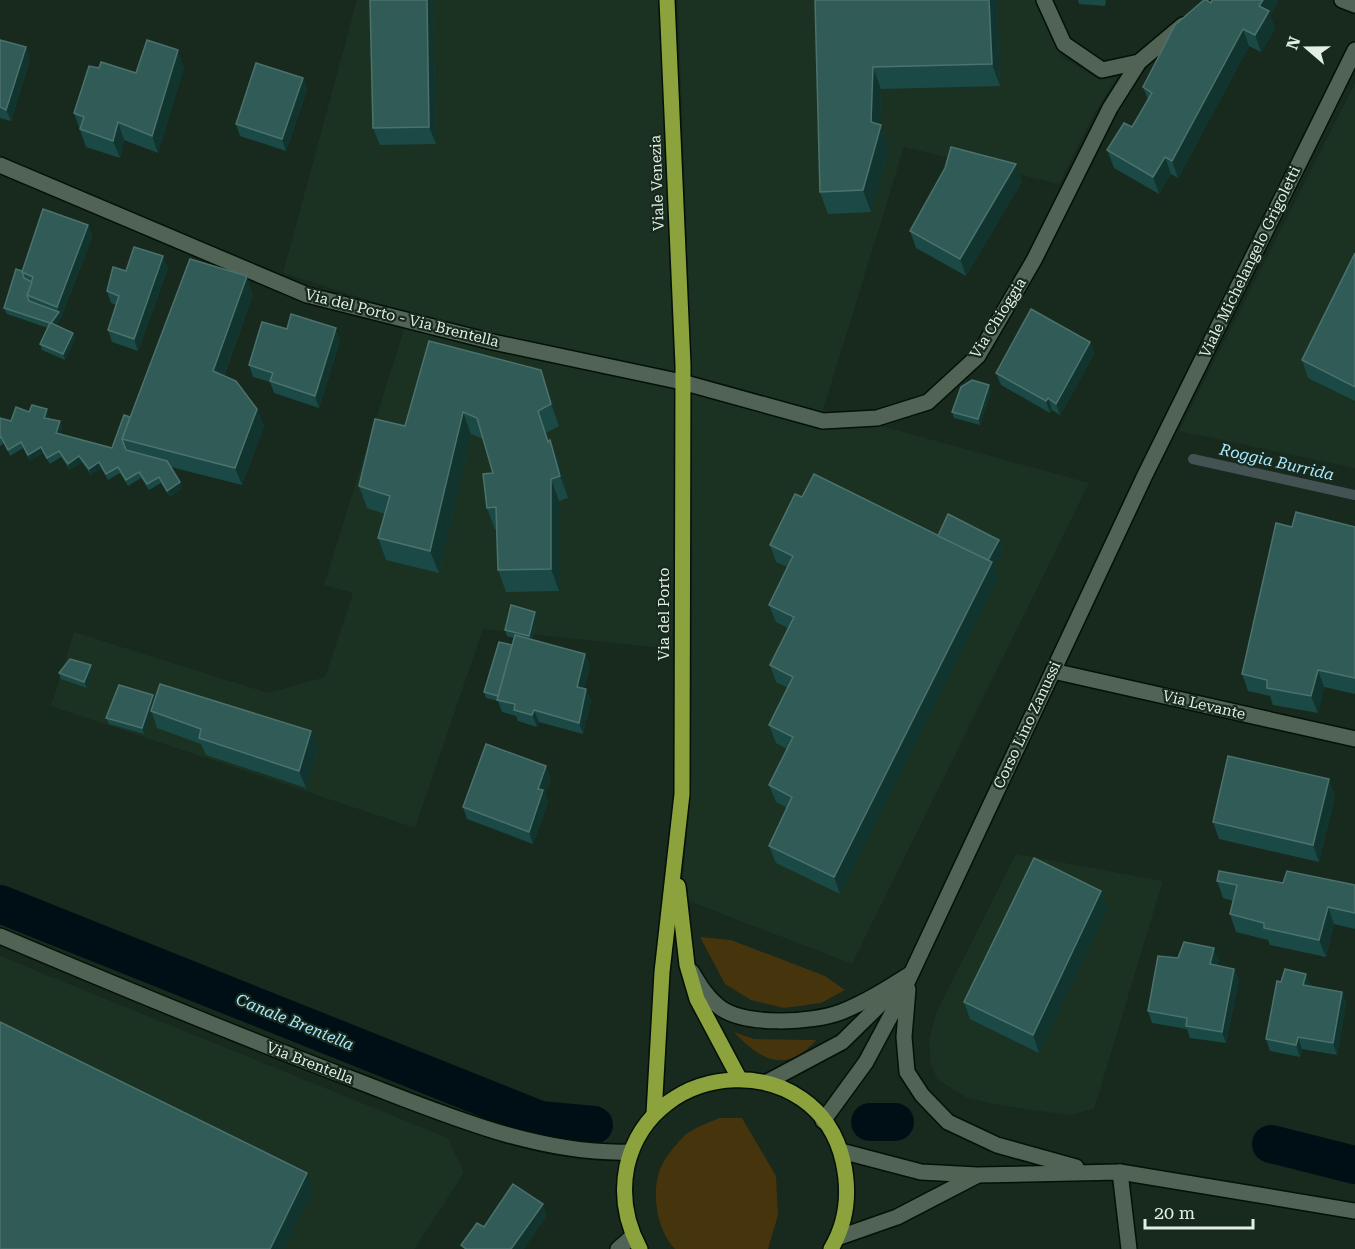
<svg xmlns="http://www.w3.org/2000/svg" width="1355" height="1249" viewBox="0 0 1355 1249" font-family="'Roboto Serif',serif">
  <style>
    .built { fill: #1b3222 }
    .green { fill: #46340d }
    .lines { fill: none; stroke-linecap: round; stroke-linejoin: round }
    .stream { stroke: #445254; stroke-width: 10 }
    .canal { stroke: #000f16; stroke-width: 38 }
    .service-casing { stroke: #031107; stroke-width: 18 }
    .minor-casing { stroke: #031107; stroke-width: 18 }
    .secondary-casing { stroke: #031107; stroke-width: 18 }
    .primary-casing { stroke: #031107; stroke-width: 18 }
    .service { stroke: #516355; stroke-width: 15 }
    .minor { stroke: #516355; stroke-width: 15 }
    .secondary { stroke: #516355; stroke-width: 15 }
    .primary { stroke: #8ca23c; stroke-width: 15 }
    .wall { fill: #1b4945 }
    .shaded-wall { fill: #11352e }
    .building { fill: #315b56; stroke: #4c726d; stroke-width: 1.5 }
    .labels { text-anchor: middle; dominant-baseline: central; stroke-width: 4.5; stroke-linejoin: round; paint-order: stroke }
    .street-label { font-size: 15px; fill: #e3eee5; stroke: #18291d }
    .water-label { font-size: 16px; font-style: italic; fill: #abe9fe; stroke: #18291d }
  </style>
  <rect width="100%" height="100%" fill="#18291d"/>
  <!-- built -->
  <g class="built">
    <polygon points="357,0 659,0 675,393 672,649 483,629 415,828 51,706 74,632 268,693 325,677 353,593 324,585 409,313 283,273"/>
    <polygon points="678,0 1036,0 1061,56 1100,80 1117,77 1094,114 1059,184 904,147 823,410 1089,483 852,964 681,898 691,790 692,394"/>
    <polygon points="1355,83 1355,468 1179,431"/>
    <polygon points="1016,854 1163,881 1094,1109 1069,1115 1004,1106 967,1098 937,1079 931,1064 929,1040 937,1011"/>
    <polygon points="0,956 448,1138 464,1173 414,1249 0,1249"/>
  </g>
  <!-- green -->
  <g class="green">
    <polygon points="700,937 731,940 825,976 845,990 821,1003 784,1008 751,1000 725,984"/>
    <path d="M734,1032L754,1039L816,1040C787,1074 761,1061 734,1032Z"/>
    <path d="M719,1118H742L776,1176L778,1215L768,1249H675C656,1230 650,1189 662,1165C666,1156 678,1142 685,1135C694,1128 708,1123 719,1118Z"/>
  </g>
  <g class="lines">
    <!-- stream -->
    <polyline class="stream" points="1193,459 1355,495"/>
    <!-- canal -->
    <g class="canal">
      <polyline points="0,904 540,1120 594,1125"/>
      <polyline points="870,1122 895,1122"/>
      <polyline points="1271,1144 1355,1165"/>
    </g>
    <defs>
      <polyline id="service" points="618,1249 633,1236"/>
      <g id="minor">
        <polyline points="1044,0 1064,44 1102,70 1139,62"/>
        <polyline points="1342,0 1355,5"/>
        <polyline points="0,165 307,295 493,342 682,382 823,421 877,418 928,402 978,356 1034,260 1110,108 1139,62 1183,25"/>
        <polyline points="1053,671 1355,739"/>
        <path d="M0,936C118,986 235,1035 355,1080C442,1113 536,1155 630,1152"/>
        <polyline points="1120,1172 1129,1249"/>
      </g>
      <g id="secondary">
        <path d="M692,972C699,984 706,996 717,1005C740,1027 813,1023 841,1012C866,1002 888,988 910,974"/>
        <polyline points="908,989 904,1037 907,1072 922,1095 948,1122 997,1145 1076,1167"/>
        <polyline points="767,1082 842,1042 898,987"/>
        <polyline points="823,1121 866,1062 897,1004 1145,475 1355,50"/>
        <polyline points="841,1151 921,1172 977,1175 1120,1172 1355,1211"/>
        <polyline points="837,1238 897,1217 976,1176"/>
      </g>
      <g id="primary">
        <polyline points="678,886 687,965 697,999 739,1078"/>
        <polyline points="654,1114 662,972 682,794 683,365 667,0"/>
        <path d="M640,1249C626,1223 621,1195 627,1166C653,1055 817,1049 843,1161C850,1192 847,1222 831,1249"/>
      </g>
    </defs>
    <!-- service casing -->
    <use href="#service" class="service-casing"/>
    <!-- minor casing -->
    <use href="#minor" class="minor-casing"/>
    <!-- secondary casing -->
    <use href="#secondary" class="secondary-casing"/>
    <!-- primary casing -->
    <use href="#primary" class="primary-casing"/>
    <!-- service -->
    <use href="#service" class="service"/>
    <!-- minor -->
    <use href="#minor" class="minor"/>
    <!-- secondary -->
    <use href="#secondary" class="secondary"/>
    <!-- primary -->
    <use href="#primary" class="primary"/>
  </g>
  <!-- wall -->
  <g class="wall">
    <polygon points="370,0 433,0 436,144 380,145 373,128"/>
    <polygon points="815,0 996,0 997,2 1000,86 881,89 880,124 889,147 871,212 828,214 820,192"/>
    <polygon points="1078,0 1106,0 1105,6 1079,4"/>
    <polygon points="1278,2 1270,15 1275,29 1261,52 1249,46 1178,178 1171,174 1159,194 1114,168 1107,150 1132,127 1148,100 1143,87"/>
    <polygon points="0,40 26,47 30,59 11,121 0,118"/>
    <polygon points="184,67 158,153 124,140 120,158 86,147 74,113 99,68 136,73"/>
    <polygon points="303,78 307,90 286,151 240,136 236,124"/>
    <polygon points="945,168 1022,181 966,276 916,248 910,231"/>
    <polygon points="88,225 92,237 61,318 56,325 73,333 75,339 65,360 42,350 40,344 48,328 7,314 4,308 22,271"/>
    <polygon points="1355,253 1355,401 1308,378 1302,360"/>
    <polygon points="168,268 138,351 112,342 108,330 116,305 111,303 107,291 126,271"/>
    <polygon points="253,294 224,376 257,409 264,426 242,485 171,467 180,482 182,488 170,497 161,483 149,490 141,478 128,486 120,473 108,480 101,468 91,475 82,462 70,470 61,457 50,464 43,453 30,461 23,448 10,456 4,443 0,446 0,418 11,421 29,412 49,416 48,419 62,427 60,434 112,448 130,417"/>
    <polygon points="287,329 340,340 319,408 274,393 270,382 253,377 249,365"/>
    <polygon points="1090,342 1094,354 1060,415 1052,410 1050,413 1001,385 996,373"/>
    <polygon points="541,370 549,392 559,426 546,433 549,441 550,440 559,462 568,498 559,501 559,591 506,592 498,570 496,530 495,530 487,508 493,473 483,439 471,434 439,573 386,560 378,538 385,514 367,508 359,486 405,426"/>
    <polygon points="991,391 980,425 954,418 952,412"/>
    <polygon points="802,497 938,536 999,540 1003,552 994,569 998,579 840,894 776,863 769,846 787,808 776,802 769,785 787,749 776,743 769,725 788,688 776,682 770,665 788,628 776,622 769,605 787,567 776,562 770,545"/>
    <polygon points="1292,527 1355,527 1355,694 1324,687 1318,713 1273,705 1270,696 1248,691 1242,674"/>
    <polygon points="538,618 532,640 585,654 590,666 584,688 586,689 591,701 583,734 539,722 537,727 518,721 516,716 502,712 498,701 486,698 484,692 512,645 514,638 507,636 505,630"/>
    <polygon points="93,671 87,688 61,679 59,673"/>
    <polygon points="153,695 155,699 318,748 306,788 206,755 201,744 157,728 152,713 144,734 109,724 106,718"/>
    <polygon points="551,778 545,794 548,802 533,844 467,819 463,807"/>
    <polygon points="1335,796 1319,862 1219,839 1213,822"/>
    <polygon points="1217,881 1355,885 1355,929 1334,924 1326,957 1270,945 1268,940 1236,932 1230,914 1233,901 1223,898"/>
    <polygon points="1101,891 1108,908 1039,1053 970,1019 964,1002"/>
    <polygon points="1178,958 1219,960 1217,966 1234,969 1239,980 1226,1043 1190,1038 1187,1029 1152,1023 1148,1011"/>
    <polygon points="1306,974 1310,987 1342,992 1346,1004 1337,1055 1302,1049 1300,1057 1270,1051 1266,1039 1281,982"/>
  </g>
  <!-- shaded-wall -->
  <g class="shaded-wall">
    <polygon points="427,0 433,0 436,144 429,127"/>
    <polygon points="989,0 996,0 997,2 1000,86 992,64"/>
    <polygon points="1263,0 1277,0 1278,2 1270,15 1275,29 1261,52 1255,35 1259,6"/>
    <polygon points="1243,29 1249,46 1178,178 1172,161"/>
    <polygon points="26,47 30,59 11,121 6,110"/>
    <polygon points="178,50 184,67 158,153 152,136"/>
    <polygon points="873,67 881,89 880,130 881,125 889,147 871,212 863,190 871,122"/>
    <polygon points="303,78 307,90 286,151 282,139"/>
    <polygon points="118,122 124,140 120,158 113,141"/>
    <polygon points="1165,157 1171,174 1159,194 1153,177"/>
    <polygon points="1016,164 1022,181 966,276 960,259"/>
    <polygon points="88,225 92,237 61,318 53,329 51,323 59,312 57,307"/>
    <polygon points="163,256 168,268 138,351 134,339"/>
    <polygon points="247,276 253,294 219,389 213,371"/>
    <polygon points="336,328 340,340 319,408 315,396"/>
    <polygon points="73,333 75,339 65,360 63,354"/>
    <polygon points="1090,342 1094,354 1060,415 1056,404"/>
    <polygon points="541,370 549,392 559,426 551,404"/>
    <polygon points="989,385 991,391 980,425 978,419"/>
    <polygon points="1048,398 1052,410 1050,413 1046,401"/>
    <polygon points="47,409 49,416 46,424 44,418"/>
    <polygon points="257,409 264,426 242,485 235,468"/>
    <polygon points="463,412 471,434 439,573 430,551"/>
    <polygon points="60,421 62,427 58,439 56,433"/>
    <polygon points="550,440 559,462 568,498 560,476"/>
    <polygon points="41,447 43,453 30,461 28,455"/>
    <polygon points="79,456 82,462 70,470 68,464"/>
    <polygon points="99,462 101,468 91,475 89,469"/>
    <polygon points="551,479 559,501 559,591 551,569"/>
    <polygon points="180,482 182,488 170,497 167,491"/>
    <polygon points="999,540 1003,552 994,569 998,579 840,894 834,877"/>
    <polygon points="535,612 538,618 531,642 529,636"/>
    <polygon points="585,654 590,666 581,698 577,687"/>
    <polygon points="91,665 93,671 87,688 84,682"/>
    <polygon points="1318,670 1324,687 1318,713 1311,696"/>
    <polygon points="586,689 591,701 583,734 579,723"/>
    <polygon points="153,695 156,701 151,711 152,713 144,734 142,728"/>
    <polygon points="534,710 539,722 537,727 532,715"/>
    <polygon points="311,731 318,748 306,788 299,771"/>
    <polygon points="546,766 551,778 545,794 548,802 533,844 529,832 538,789"/>
    <polygon points="1329,779 1335,796 1319,862 1313,845"/>
    <polygon points="1101,891 1108,908 1039,1053 1033,1035"/>
    <polygon points="1328,907 1334,924 1326,957 1319,940"/>
    <polygon points="1214,948 1219,960 1215,976 1210,964"/>
    <polygon points="1234,969 1239,980 1226,1043 1222,1032"/>
    <polygon points="1306,974 1311,985 1308,997 1303,985"/>
    <polygon points="1342,992 1346,1004 1337,1055 1333,1043"/>
    <polygon points="1298,1037 1302,1049 1300,1057 1296,1045"/>
    <polygon points="307,1173 313,1190 284,1249 270,1249"/>
    <polygon points="543,1204 547,1216 524,1249 511,1249"/>
  </g>
  <!-- building -->
  <g class="building">
    <polygon points="370,0 427,0 429,127 373,128"/>
    <polygon points="815,0 989,0 992,64 873,67 871,122 881,125 863,190 820,192"/>
    <polygon points="1204,0 1206,0 1211,3 1212,0 1263,0 1259,6 1269,11 1255,35 1243,29 1172,161 1165,157 1153,177 1107,150 1124,123 1132,127 1152,93 1143,87 1175,25"/>
    <polygon points="0,40 26,47 6,110 0,107"/>
    <polygon points="147,40 178,50 152,136 118,122 113,141 80,129 84,117 74,113 89,66 99,68 101,62 136,73"/>
    <polygon points="256,63 303,78 282,139 236,124"/>
    <polygon points="951,147 1016,164 960,259 910,231 945,168"/>
    <polygon points="43,209 88,225 57,307 27,295 33,277 22,272"/>
    <polygon points="134,247 163,256 134,339 108,330 119,296 107,291 113,267 126,271"/>
    <polygon points="1355,253 1355,387 1302,360"/>
    <polygon points="190,259 247,276 213,371 236,381 257,409 235,468 122,439"/>
    <polygon points="16,269 22,271 24,278 32,282 27,295 29,301 59,312 51,323 73,333 63,354 40,344 50,323 4,308"/>
    <polygon points="1031,309 1090,342 1056,404 1048,398 1046,401 996,373"/>
    <polygon points="291,314 336,328 315,396 270,381 273,373 249,365 262,322 287,329"/>
    <polygon points="429,341 541,370 551,404 538,411 548,442 550,440 560,476 551,479 551,569 498,570 496,507 487,508 483,474 493,473 477,418 463,412 430,551 378,538 390,496 359,486 375,419 405,426"/>
    <polygon points="972,380 989,385 978,419 952,412 961,387"/>
    <polygon points="32,405 47,409 44,418 60,421 56,433 112,448 124,415 130,417 122,439 126,450 167,461 180,482 167,491 159,477 147,484 139,472 126,480 118,467 106,474 99,462 89,469 79,456 68,464 59,451 47,458 41,447 28,455 21,442 8,450 1,437 0,438 0,418 11,421 16,407 29,412"/>
    <polygon points="814,474 992,562 834,877 769,846 792,797 769,785 793,737 769,725 793,677 770,665 794,617 769,605 793,556 770,545 795,494 802,497"/>
    <polygon points="1296,512 1355,527 1355,678 1318,670 1311,696 1267,688 1267,680 1242,674 1276,523 1292,527"/>
    <polygon points="948,514 999,540 988,560 938,536"/>
    <polygon points="511,605 535,612 529,636 505,630"/>
    <polygon points="515,635 585,654 577,687 586,689 579,723 534,710 532,715 514,710 515,704 497,700"/>
    <polygon points="499,642 512,645 498,696 484,692"/>
    <polygon points="70,659 91,665 84,682 59,673"/>
    <polygon points="160,684 311,731 299,771 199,738 201,729 151,711"/>
    <polygon points="119,685 153,695 142,728 106,718"/>
    <polygon points="486,744 546,766 538,789 543,790 529,832 463,807"/>
    <polygon points="1228,756 1329,779 1313,845 1213,822"/>
    <polygon points="1034,858 1101,891 1033,1035 964,1002"/>
    <polygon points="1219,871 1283,883 1287,871 1355,885 1355,913 1328,907 1319,940 1264,928 1264,923 1230,914 1237,885 1217,881"/>
    <polygon points="1184,942 1214,948 1210,964 1234,969 1222,1032 1186,1026 1187,1018 1148,1011 1158,956 1178,958"/>
    <polygon points="1285,969 1306,974 1303,985 1342,992 1333,1043 1298,1037 1296,1045 1266,1039 1277,981 1281,982"/>
    <polygon points="0,1022 307,1173 270,1249 0,1249"/>
    <polygon points="513,1184 543,1204 511,1249 466,1249 461,1245 477,1223 484,1227"/>
  </g>
  <g class="labels">
    <!-- street labels -->
    <g class="street-label">
      <text transform="translate(657 183) rotate(-92)">Viale Venezia</text>
      <text transform="translate(1250 262) rotate(-64)">Viale Michelangelo Grigoletti</text>
      <text transform="translate(402 318) rotate(14)">Via del Porto - Via Brentella</text>
      <text transform="translate(998 318) rotate(-58)">Via Chioggia</text>
      <text transform="translate(664 614) rotate(-90)">Via del Porto</text>
      <text transform="translate(1204 705) rotate(13)">Via Levante</text>
      <text transform="translate(1027 725) rotate(-65)">Corso Lino Zanussi</text>
      <text transform="translate(310 1063) rotate(21)">Via Brentella</text>
    </g>
    <!-- water labels -->
    <g class="water-label">
      <text transform="translate(1277 462) rotate(13)">Roggia Burrida</text>
      <text transform="translate(295 1022) rotate(22)">Canale Brentella</text>
    </g>
  </g>
  <!-- north arrow -->
  <g transform="translate(1307 48) rotate(290)" stroke="#18291d" stroke-width="4.5" paint-order="stroke">
  <path d="M0-4.5L10 22L0 15L-10 22Z" fill="#e3eee5"/>
  <text y="-9" font-size="16" font-weight="bold" text-anchor="middle" fill="#e3eee5">N</text>
  </g>
  <!-- scale -->
  <path d="M1145 1219v9h108v-9" fill="none" stroke="#e3eee5" stroke-width="3"/>
  <text x="1154" y="1219" font-size="18" fill="#e3eee5" stroke="#18291d" stroke-width="4.5" paint-order="stroke">20 m</text>
</svg>
